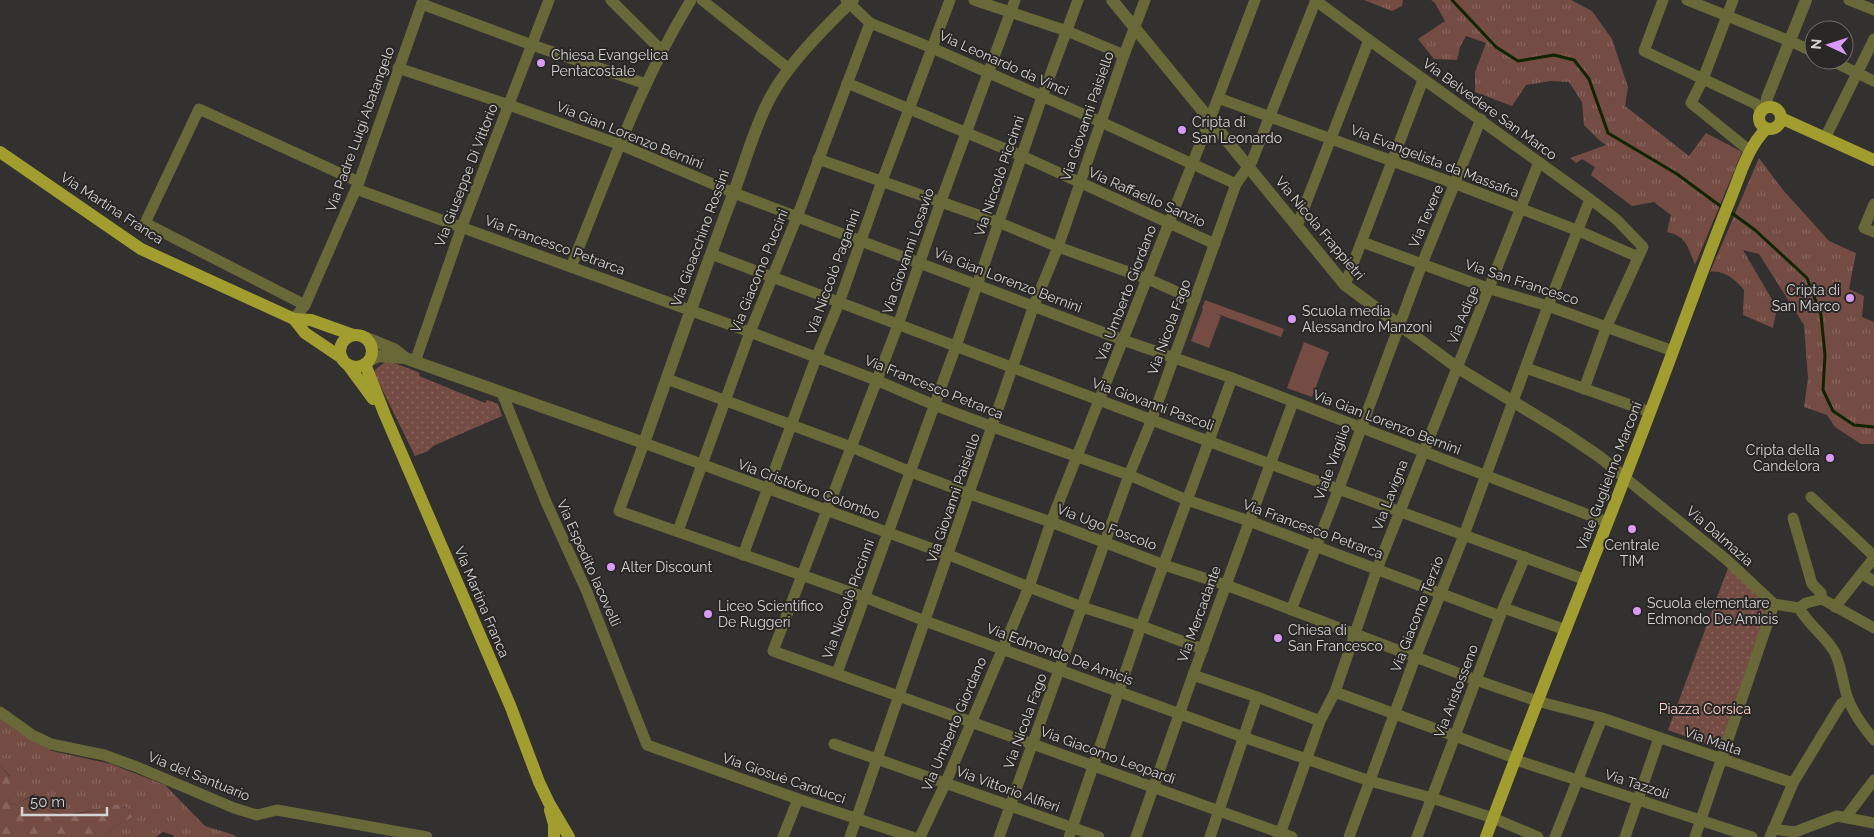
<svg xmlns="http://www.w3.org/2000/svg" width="1874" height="837" viewBox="0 0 1874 837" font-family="Raleway,sans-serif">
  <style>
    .grass { fill: url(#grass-tufts) }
    .forest { fill: url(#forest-firs) }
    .park { fill: url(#park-dots) }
    .pitch { fill: #744c44 }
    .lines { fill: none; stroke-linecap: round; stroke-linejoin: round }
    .stream { stroke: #0f2500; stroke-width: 3 }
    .minor { stroke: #696838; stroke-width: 11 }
    .tertiary { stroke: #696838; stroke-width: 12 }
    .primary { stroke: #a19d2e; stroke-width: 12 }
    .poi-dot { fill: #d99af7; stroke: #292725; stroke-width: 2 }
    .labels { text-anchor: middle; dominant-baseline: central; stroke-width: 4; stroke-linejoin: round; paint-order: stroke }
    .poi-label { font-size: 14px; fill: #d5d4d3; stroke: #292725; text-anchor: start }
    .street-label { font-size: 14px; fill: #d5d4d3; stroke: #292725 }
    .park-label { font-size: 14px; fill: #fed4cc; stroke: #292725 }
  </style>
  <defs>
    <pattern id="grass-tufts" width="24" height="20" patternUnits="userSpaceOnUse" patternTransform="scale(1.25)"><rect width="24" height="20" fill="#744c44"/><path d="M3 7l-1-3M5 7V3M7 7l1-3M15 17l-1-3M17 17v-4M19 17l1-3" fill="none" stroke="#87655e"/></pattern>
    <pattern id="forest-firs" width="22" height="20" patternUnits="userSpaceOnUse" patternTransform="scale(1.25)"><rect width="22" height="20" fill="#744c44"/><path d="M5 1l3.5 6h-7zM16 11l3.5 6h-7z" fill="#87655e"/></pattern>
    <pattern id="park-dots" width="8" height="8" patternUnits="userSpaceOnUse" patternTransform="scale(1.25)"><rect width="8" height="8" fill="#744c44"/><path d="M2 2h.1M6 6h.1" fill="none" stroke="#87655e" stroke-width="1.8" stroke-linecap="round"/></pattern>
  </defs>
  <rect width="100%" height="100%" fill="#33312f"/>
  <!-- grass -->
  <g class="grass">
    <polygon points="1364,0 1403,0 1402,6 1392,11"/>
    <path d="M1431,0H1571L1592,11L1612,39L1628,87L1625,106L1689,156L1706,133L1742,152L1695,265C1688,248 1687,236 1667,232L1671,215L1654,202L1632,206L1591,175L1595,167L1582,159L1576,163L1570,158L1606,145L1599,140L1584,125L1582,102L1569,82L1551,81L1526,85L1512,106L1475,92V72L1486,43L1466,36L1460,47L1457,60L1434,59L1418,39L1445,21L1435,3Z"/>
    <path d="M1759,158L1783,190L1829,241L1856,253L1849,289L1864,296L1862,317L1874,322V444H1861L1835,427L1827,415L1804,407L1808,378L1804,325L1759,254L1743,250L1777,308L1773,328L1743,315L1744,290C1737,281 1723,269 1710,272Z"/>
    <polygon points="0,718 17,731 52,751 111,764 165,785 205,826 234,835 236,837 174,837 173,835 163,832 156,837 104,837 113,828 128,819 126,807 113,805 102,809 65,815 51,811 44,796 34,794 15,805 9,802 8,798 10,776 0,766"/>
  </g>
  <!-- forest -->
  <path class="forest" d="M0,766C12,779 18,782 8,798L9,802L14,805L39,793L44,796L51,811L59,814H76L102,809L113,805H119L132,810L134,816L113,828L104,837H0Z"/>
  <!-- park -->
  <g class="park">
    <polygon points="385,362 392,362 420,373 419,376 485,403 487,400 498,404 502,416 433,446 428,451 415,456 375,375 375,370"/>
    <polygon points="1728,568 1769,604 1720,749 1668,730"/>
  </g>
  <!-- pitch -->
  <g class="pitch">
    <polygon points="1205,300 1284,329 1281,337 1215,313 1221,316 1209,348 1191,341 1203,309 1202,308"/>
    <polygon points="1304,342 1329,352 1312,397 1287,388"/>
  </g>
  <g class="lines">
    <!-- stream -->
    <g class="stream">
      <polyline points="1452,0 1496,47 1518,61 1554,55 1574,60 1589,79 1608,133 1677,174 1723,208"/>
      <polyline points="1729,211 1755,230 1807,278 1821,315 1825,355 1823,390 1833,411 1854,425 1874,427"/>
    </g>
    <!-- minor -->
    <g class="minor">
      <polyline points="611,0 662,51"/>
      <polyline points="702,0 789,69"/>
      <polyline points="846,0 870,23 932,48 1101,122 1236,184"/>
      <polyline points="974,0 1067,31 1124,55"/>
      <polyline points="1015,0 941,201 898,325 773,651 1292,837"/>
      <polyline points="1315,0 1369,40 1590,199 1616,219 1643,247 1606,328 1584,389"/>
      <polyline points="1663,0 1644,51 1756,104 1761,111"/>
      <polyline points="1687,0 1790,41 1814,52"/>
      <polyline points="1733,0 1703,79 1691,103 1750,151"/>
      <polyline points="1849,0 1874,10"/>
      <polyline points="422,4 532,45 646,84"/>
      <polyline points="1830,60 1874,81"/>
      <polyline points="398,68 509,105 621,145 734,193 1123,340 1232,378 1607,522"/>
      <polyline points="847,83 1022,156 1215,244"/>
      <polyline points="1218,98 1456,184 1579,231 1638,257"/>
      <polyline points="1825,138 1874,39"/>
      <polyline points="818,159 998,222 1058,247 1148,279 1195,300"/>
      <polyline points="356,189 750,332 876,380 934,405 993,427 1129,475 1187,500 1249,521 1500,616"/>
      <polyline points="1874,204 1864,228 1874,232"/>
      <polyline points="1297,226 1369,40"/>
      <polyline points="1362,242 1490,289 1548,306 1673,351"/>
      <polyline points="711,254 1208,441 1586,580"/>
      <path d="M571,267C608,176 640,83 691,0"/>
      <polyline points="1345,285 1423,80"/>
      <polyline points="305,305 145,223 199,109 359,182"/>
      <polyline points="294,319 305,305 359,182 423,0"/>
      <polyline points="415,362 462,226 549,0"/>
      <polyline points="1526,368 1650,412"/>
      <polyline points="667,379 851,447 911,472 970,494 1051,522 1164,565 1226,585 1476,680 1537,701 1602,718 1793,783"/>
      <polyline points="502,393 546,502 587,592 647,745 798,799 912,837"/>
      <polyline points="1624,477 1727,560 1774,604 1799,608"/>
      <polyline points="1811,497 1874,556"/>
      <polyline points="1793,518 1812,584 1821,593 1822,599"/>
      <polyline points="678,531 750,332 797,217 870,23"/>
      <polyline points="743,555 816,358 839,303 882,181 950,0"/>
      <polyline points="1862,574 1874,581"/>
      <polyline points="1835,607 1874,558"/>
      <polyline points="1504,608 1566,630"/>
      <path d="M1799,608C1808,624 1824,635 1834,651C1840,661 1843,684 1847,696C1852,712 1864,727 1874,740"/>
      <polyline points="1799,608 1806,603 1822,599 1874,628"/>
      <polyline points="1291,610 1339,488 1422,264 1481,119"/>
      <polyline points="1203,649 1141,626 1082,607 1029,587 949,555 644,443 619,511 864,597 925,621 1243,737 1370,781 1432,798 1493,818 1538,837"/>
      <polyline points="837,673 956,346 1042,97 1078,0"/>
      <polyline points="1193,675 1257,697 1320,721"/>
      <polyline points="1335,692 1515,758 1516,760 1752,837"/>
      <polyline points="0,712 32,735 51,744 104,755 137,767 234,808 257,815 277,810 427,837"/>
      <polyline points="834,744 1099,837"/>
      <polyline points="1846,817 1874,780"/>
      <polyline points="1773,829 1795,832 1837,816 1874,823"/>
      <polyline points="783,837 798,799"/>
      <polyline points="850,837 1034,305 1058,247 1124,55 1145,0"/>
      <polyline points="920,837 946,782 1029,587 1051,522 1210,119 1255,0"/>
      <polyline points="999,837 1129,475 1152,419 1236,184 1252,161 1316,0"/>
      <polyline points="1069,837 1141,626 1232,378"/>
      <polyline points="1136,837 1193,675 1293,402"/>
      <polyline points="1210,837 1257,697"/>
      <polyline points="1279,837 1320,721 1335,692 1377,569 1539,162"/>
      <polyline points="1349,837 1415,658 1464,535 1548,306 1590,199"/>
      <polyline points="1417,837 1500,616 1525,557"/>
      <polyline points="1555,837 1602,718"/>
      <polyline points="1625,837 1659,738"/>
      <polyline points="1695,837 1774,604"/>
      <polyline points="1770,837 1793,783 1841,704 1848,699"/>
    </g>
    <!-- tertiary -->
    <g class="tertiary">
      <polyline points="1112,0 1345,285 1458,368 1563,432 1600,457 1624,477"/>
      <polyline points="1766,107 1767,98 1806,0"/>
      <polyline points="367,338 394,349 405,358"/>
      <path d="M369,361L378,356L405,358L644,443C673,361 701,279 732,197C745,164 753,130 770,98C788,64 825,27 853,0"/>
    </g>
    <!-- primary -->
    <g class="primary">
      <circle cx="1770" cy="118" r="11"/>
      <polyline points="1781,118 1874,160"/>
      <polyline points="0,152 141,249 294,319 305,333 342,358"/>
      <polyline points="294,319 311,320 353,335"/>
      <circle cx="356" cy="351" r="16"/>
      <polyline points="365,364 385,415 510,705 539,782 549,803 569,837"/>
      <polyline points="348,365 373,399"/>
      <polyline points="550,810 554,824 554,837"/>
      <path d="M1486,837C1546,674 1613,514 1673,351C1692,300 1710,250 1730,200C1740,176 1747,148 1766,129"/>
    </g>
  </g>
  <!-- markers -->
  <g class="poi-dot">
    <circle cx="541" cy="63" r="5"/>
    <circle cx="1182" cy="130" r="5"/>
    <circle cx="1850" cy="298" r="5"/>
    <circle cx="1292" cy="319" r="5"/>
    <circle cx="1830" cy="458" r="5"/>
    <circle cx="1632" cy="529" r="5"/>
    <circle cx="611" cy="567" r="5"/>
    <circle cx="1637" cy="611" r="5"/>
    <circle cx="708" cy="614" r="5"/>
    <circle cx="1278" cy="638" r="5"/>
  </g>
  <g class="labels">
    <!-- poi labels -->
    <g class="poi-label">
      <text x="551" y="55">Chiesa Evangelica<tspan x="551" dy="16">Pentacostale</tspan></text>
      <text x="1192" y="122">Cripta di<tspan x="1192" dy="16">San Leonardo</tspan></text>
      <text x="1840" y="290" text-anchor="end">Cripta di<tspan x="1840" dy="16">San Marco</tspan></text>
      <text x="1302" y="311">Scuola media<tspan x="1302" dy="16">Alessandro Manzoni</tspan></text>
      <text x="1820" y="450" text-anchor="end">Cripta della<tspan x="1820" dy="16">Candelora</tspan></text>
      <text x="1632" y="545" text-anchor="middle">Centrale<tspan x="1632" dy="16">TIM</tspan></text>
      <text x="621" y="567">Alter Discount</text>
      <text x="1647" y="603">Scuola elementare<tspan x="1647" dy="16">Edmondo De Amicis</tspan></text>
      <text x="718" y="606">Liceo Scientifico<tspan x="718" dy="16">De Ruggeri</tspan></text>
      <text x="1288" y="630">Chiesa di<tspan x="1288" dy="16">San Francesco</tspan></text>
    </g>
    <!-- street labels -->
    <g class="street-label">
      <text transform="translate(1004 63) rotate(24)">Via Leonardo da Vinci</text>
      <text transform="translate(1490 109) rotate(36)">Via Belvedere San Marco</text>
      <text transform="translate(1087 116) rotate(-71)">Via Giovanni Paisiello</text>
      <text transform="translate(360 129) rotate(-70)">Via Padre Luigi Abatangelo</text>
      <text transform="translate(630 135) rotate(22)">Via Gian Lorenzo Bernini</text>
      <text transform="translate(1435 161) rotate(21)">Via Evangelista da Massafra</text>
      <text transform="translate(466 175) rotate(-69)">Via Giuseppe Di Vittorio</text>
      <text transform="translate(999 176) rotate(-71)">Via Niccolò Piccinni</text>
      <text transform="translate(1147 197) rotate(24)">Via Raffaello Sanzio</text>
      <text transform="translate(112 208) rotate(33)">Via Martina Franca</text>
      <text transform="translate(1426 216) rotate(-67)">Via Tevere</text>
      <text transform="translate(1320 228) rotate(50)">Via Nicola Frappietri</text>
      <text transform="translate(700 238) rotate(-70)">Via Gioacchino Rossini</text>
      <text transform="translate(555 245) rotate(20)">Via Francesco Petrarca</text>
      <text transform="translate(908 251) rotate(-71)">Via Giovanni Losavio</text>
      <text transform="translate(759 271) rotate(-68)">Via Giacomo Puccini</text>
      <text transform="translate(833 272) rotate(-70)">Via Niccolò Paganini</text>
      <text transform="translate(1008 280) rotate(21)">Via Gian Lorenzo Bernini</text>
      <text transform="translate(1522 282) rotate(18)">Via San Francesco</text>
      <text transform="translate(1126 293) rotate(-69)">Via Umberto Giordano</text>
      <text transform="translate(1463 315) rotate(-68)">Via Adige</text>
      <text transform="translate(1169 327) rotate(-70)">Via Nicola Fago</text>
      <text transform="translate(934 387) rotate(22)">Via Francesco Petrarca</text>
      <text transform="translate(1153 404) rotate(20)">Via Giovanni Pascoli</text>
      <text transform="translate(1387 422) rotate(21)">Via Gian Lorenzo Bernini</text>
      <text transform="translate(1332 462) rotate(-70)">Viale Virgilio</text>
      <text transform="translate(1609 476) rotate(-69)">Viale Guglielmo Marconi</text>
      <text transform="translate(809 489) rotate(20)">Via Cristoforo Colombo</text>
      <text transform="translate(1390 495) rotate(-69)">Via Lavigna</text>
      <text transform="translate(953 498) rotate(-71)">Via Giovanni Paisiello</text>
      <text transform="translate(1107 527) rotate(21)">Via Ugo Foscolo</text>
      <text transform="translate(1313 529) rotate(20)">Via Francesco Petrarca</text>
      <text transform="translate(1720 536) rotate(41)">Via Dalmazia</text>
      <text transform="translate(589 563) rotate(66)">Via Espedito Iacovelli</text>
      <text transform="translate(848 599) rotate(-70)">Via Niccolò Piccinni</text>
      <text transform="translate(482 602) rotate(67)">Via Martina Franca</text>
      <text transform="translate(1199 614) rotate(-70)">Via Mercadante</text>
      <text transform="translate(1417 614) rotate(-69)">Via Giacomo Terzio</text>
      <text transform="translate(1060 654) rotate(20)">Via Edmondo De Amicis</text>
      <text transform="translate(1456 691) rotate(-69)">Via Aristosseno</text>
      <text transform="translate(1025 721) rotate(-70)">Via Nicola Fago</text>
      <text transform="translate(954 724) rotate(-67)">Via Umberto Giordano</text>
      <text transform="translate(1713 741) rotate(19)">Via Malta</text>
      <text transform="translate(1108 755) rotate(20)">Via Giacomo Leopardi</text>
      <text transform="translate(199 776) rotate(22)">Via del Santuario</text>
      <text transform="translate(784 778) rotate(19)">Via Giosuè Carducci</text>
      <text transform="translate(1637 784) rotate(18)">Via Tazzoli</text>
      <text transform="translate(1008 789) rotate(20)">Via Vittorio Alfieri</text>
    </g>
    <!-- park labels -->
    <g class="park-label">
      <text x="1705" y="709">Piazza Corsica</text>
    </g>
  </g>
  <!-- north arrow -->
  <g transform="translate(1829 45) rotate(274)"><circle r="24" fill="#292725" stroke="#6e6c6b"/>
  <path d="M0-4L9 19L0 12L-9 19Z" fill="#d99af7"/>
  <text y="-8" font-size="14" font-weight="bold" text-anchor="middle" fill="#d5d4d3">N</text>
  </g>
  <!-- scale -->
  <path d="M22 807v8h85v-8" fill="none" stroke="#d5d4d3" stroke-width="2.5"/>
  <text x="30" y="807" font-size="15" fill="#d5d4d3" stroke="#292725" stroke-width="4" paint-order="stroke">50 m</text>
</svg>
